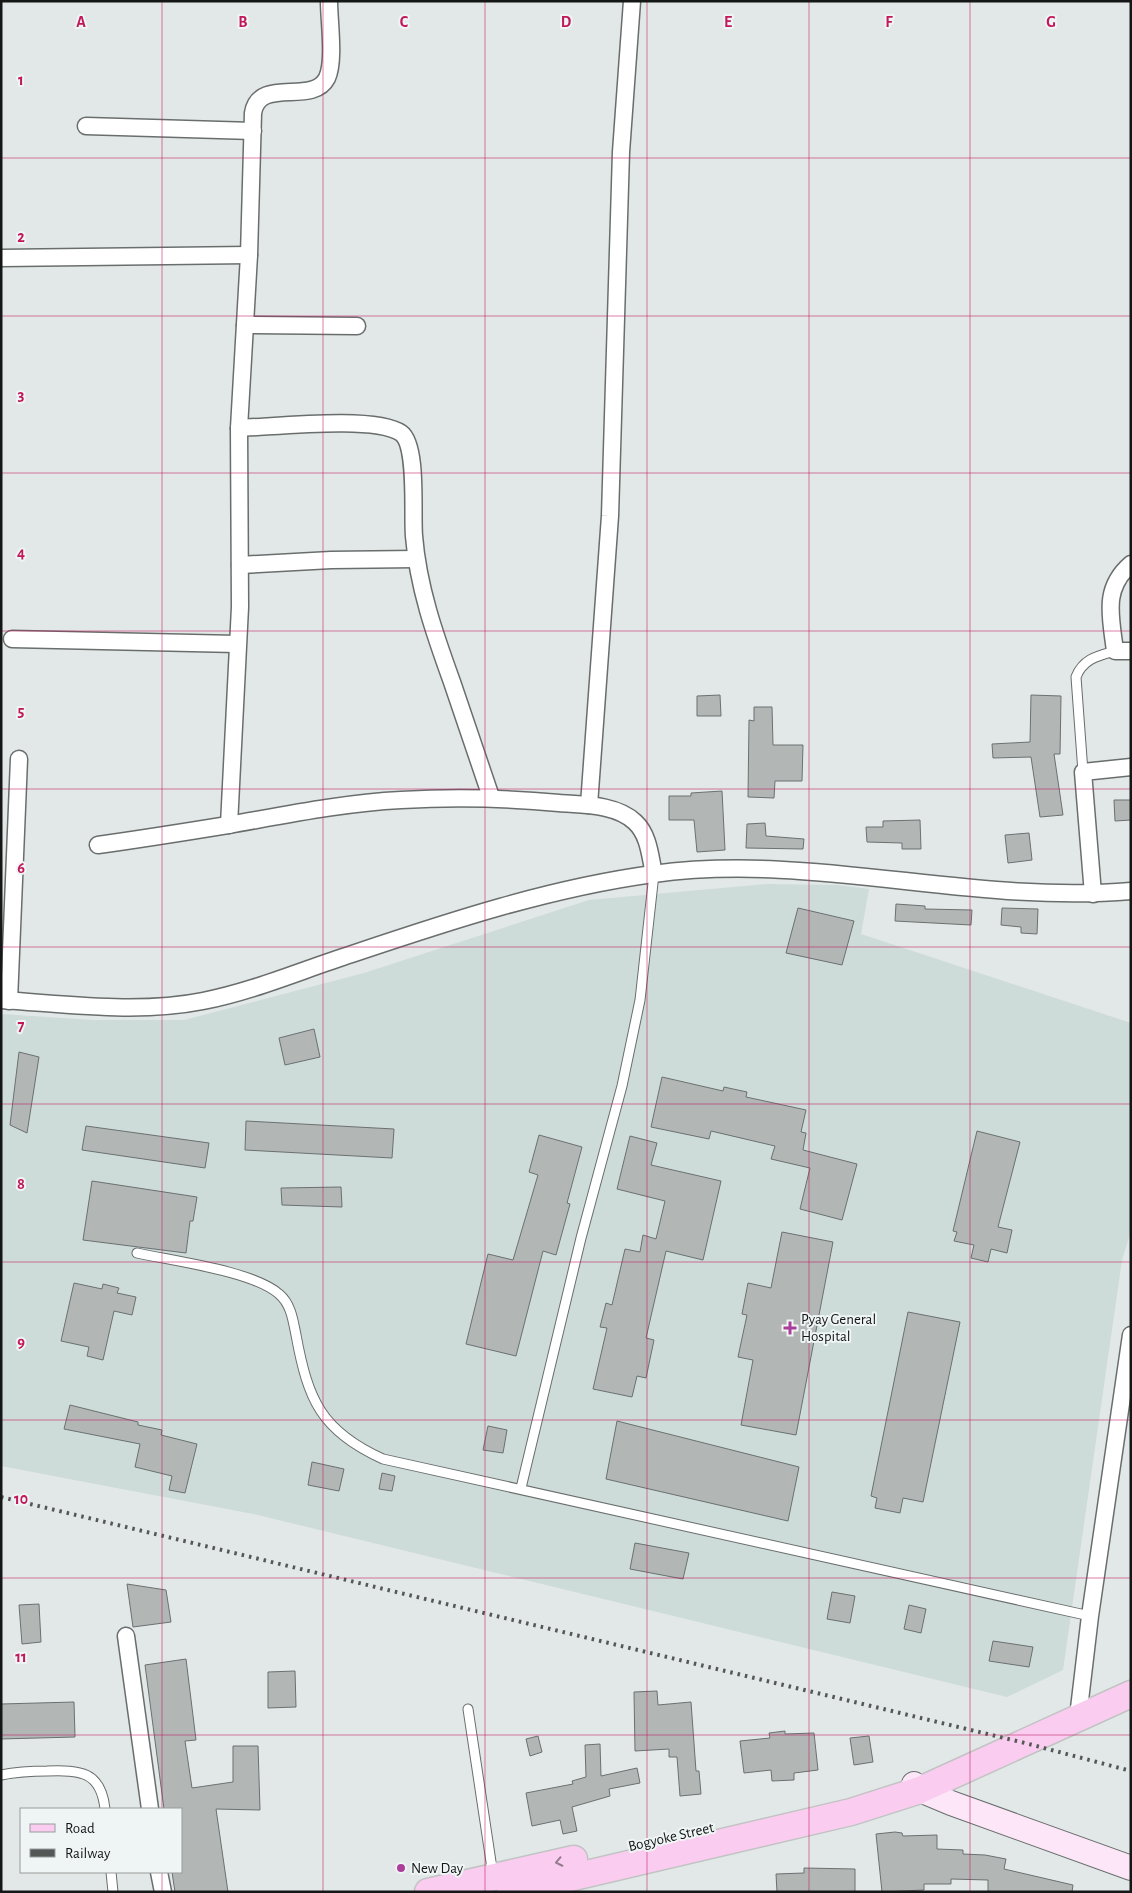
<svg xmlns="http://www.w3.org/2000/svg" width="1132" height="1893" viewBox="0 0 1132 1893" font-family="'Alegreya Sans',sans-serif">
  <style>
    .built { fill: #cddbd9 }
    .building { fill: #b2b7b6; stroke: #6b7070 }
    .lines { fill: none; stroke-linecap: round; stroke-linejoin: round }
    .lane-casing { stroke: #696e6d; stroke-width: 11 }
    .street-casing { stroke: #696e6d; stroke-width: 19 }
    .secondary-casing { stroke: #696e6d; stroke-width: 26 }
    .primary-casing { stroke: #c2c3c3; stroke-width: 29 }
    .lane { stroke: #fff; stroke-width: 9 }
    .street { stroke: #fff; stroke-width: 16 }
    .secondary { stroke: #fce6f8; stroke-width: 24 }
    .primary { stroke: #facdf0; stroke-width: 26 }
    .rail { stroke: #535756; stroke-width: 4; stroke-dasharray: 2.5 5; stroke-linecap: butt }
    .oneway { stroke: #937b8e }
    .grid { fill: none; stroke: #c2185b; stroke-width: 1; stroke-opacity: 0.55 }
    .poi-dot { fill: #ac3e9b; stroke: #eff5f4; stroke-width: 2 }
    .labels { text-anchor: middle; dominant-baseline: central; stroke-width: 4; stroke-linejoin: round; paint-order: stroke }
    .poi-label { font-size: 15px; fill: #151717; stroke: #eff5f4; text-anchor: start }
    .street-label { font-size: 15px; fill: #151717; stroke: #eff5f4 }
    .grid-label { font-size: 16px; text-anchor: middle; font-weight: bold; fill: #c2185b; stroke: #eff5f4; stroke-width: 4; stroke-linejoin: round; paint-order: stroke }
  </style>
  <rect width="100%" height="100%" fill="#e2e8e7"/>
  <!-- built -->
  <polygon class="built" points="766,884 837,885 869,889 861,934 1131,1023 1131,1231 1122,1260 1063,1670 1007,1697 258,1515 1,1466 1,1014 93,1020 184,1020 364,973 589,900"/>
  <!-- building -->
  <g class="building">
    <polygon points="720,695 721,716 697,716 697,696"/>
    <polygon points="1031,695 1061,696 1060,754 1054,754 1063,815 1040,817 1031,757 993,758 992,744 1030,742"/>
    <polygon points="754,707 772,707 773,745 803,745 802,781 775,781 774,798 748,797 749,720 754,721"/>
    <polygon points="722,791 725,850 697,852 694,820 669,820 669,796 691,796 691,793"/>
    <polygon points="1114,800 1131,800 1131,820 1115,821"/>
    <polygon points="920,820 921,849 902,849 902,843 867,842 866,827 883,827 883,821"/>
    <polygon points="765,823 766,836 804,839 803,849 746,848 747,824"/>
    <polygon points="1029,833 1032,860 1008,863 1005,835"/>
    <polygon points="896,904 925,906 925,909 972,910 971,925 895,921"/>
    <polygon points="798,908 854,921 842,965 786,953"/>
    <polygon points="1002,908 1038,909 1037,934 1021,933 1021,927 1001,925"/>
    <polygon points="314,1029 320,1057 285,1065 279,1038"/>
    <polygon points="19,1052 39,1057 27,1133 10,1125"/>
    <polygon points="662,1077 723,1091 724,1087 747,1092 746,1097 806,1110 801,1132 806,1133 803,1150 857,1164 842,1220 800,1209 810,1168 771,1159 775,1146 711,1131 709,1139 651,1127"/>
    <polygon points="246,1121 394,1129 392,1158 245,1150"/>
    <polygon points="86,1126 209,1143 205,1168 82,1150"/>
    <polygon points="977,1131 1020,1142 998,1227 1012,1230 1007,1253 991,1249 988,1262 971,1258 974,1245 954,1241 957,1232 953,1231"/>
    <polygon points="539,1135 582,1147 567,1203 570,1204 556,1255 543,1251 516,1356 466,1344 488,1254 513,1260 538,1175 529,1172"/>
    <polygon points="630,1136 657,1143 651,1165 721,1181 703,1260 666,1251 646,1338 654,1340 646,1378 637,1376 632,1397 593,1389 607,1328 600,1327 606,1303 612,1305 625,1249 640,1252 643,1235 656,1239 665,1201 617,1189"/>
    <polygon points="92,1181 197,1197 193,1221 190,1221 186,1253 83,1240"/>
    <polygon points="341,1187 342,1207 282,1205 281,1188"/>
    <polygon points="782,1232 833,1242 796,1435 741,1425 753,1360 738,1357 747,1315 742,1314 748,1283 771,1288"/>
    <polygon points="74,1283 102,1289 103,1284 119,1288 117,1293 136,1297 132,1315 114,1311 103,1360 87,1356 89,1347 61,1341"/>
    <polygon points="908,1312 960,1322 923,1502 903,1498 900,1513 875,1508 877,1498 871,1496"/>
    <polygon points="70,1405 138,1422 138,1425 162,1430 161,1435 197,1444 185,1493 169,1490 172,1476 135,1467 140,1444 64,1429"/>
    <polygon points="617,1421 799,1467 788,1521 606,1479"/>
    <polygon points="488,1426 507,1430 503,1453 483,1450"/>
    <polygon points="312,1462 344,1469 339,1491 308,1485"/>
    <polygon points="382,1473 395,1476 392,1491 379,1489"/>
    <polygon points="635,1543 689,1553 683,1579 630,1569"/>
    <polygon points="127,1584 166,1590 171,1622 133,1627"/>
    <polygon points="832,1592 855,1596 850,1623 827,1619"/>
    <polygon points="39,1604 41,1642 22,1644 19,1605"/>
    <polygon points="909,1605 926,1609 921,1633 904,1629"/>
    <polygon points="993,1641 1033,1647 1029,1667 989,1661"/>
    <polygon points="186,1659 196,1740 185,1741 192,1788 233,1782 233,1746 258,1746 260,1810 216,1809 228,1892 175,1892 172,1872 181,1872 181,1809 164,1809 145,1665"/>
    <polygon points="295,1671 296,1707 268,1708 268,1672"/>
    <polygon points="657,1691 658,1705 691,1702 696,1771 699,1771 701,1794 680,1796 677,1757 669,1757 669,1749 635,1751 634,1692"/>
    <polygon points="74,1702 75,1737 1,1739 1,1704"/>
    <polygon points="785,1731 785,1734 814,1733 818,1770 794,1773 794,1780 772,1781 771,1770 744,1773 740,1741 770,1738 769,1733"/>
    <polygon points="538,1736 542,1752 530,1756 526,1739"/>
    <polygon points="869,1736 873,1762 854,1765 850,1738"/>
    <polygon points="600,1744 601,1776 637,1768 640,1783 609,1789 610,1796 572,1807 577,1831 563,1834 560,1820 532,1826 526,1793 573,1784 572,1781 586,1777 585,1745"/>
    <polygon points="895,1832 902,1833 903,1836 937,1835 937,1849 963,1850 963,1854 985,1855 1006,1859 1004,1869 1073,1885 1072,1892 988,1892 988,1880 951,1879 951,1884 924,1884 924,1890 882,1892 876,1834"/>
    <polygon points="804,1868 855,1869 855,1892 777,1892 776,1874 804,1873"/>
  </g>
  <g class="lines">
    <defs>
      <g id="lane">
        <path d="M1083,772L1076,677C1083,659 1097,656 1115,651"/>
        <path d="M137,1253C173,1261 253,1271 279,1294C291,1304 293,1320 296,1335C308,1400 321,1431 383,1459L1090,1616"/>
        <polyline points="521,1488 581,1238 622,1086 640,1000 654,874"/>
        <polyline points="468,1709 493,1875"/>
        <path d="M1,1775C16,1772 32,1771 47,1771C80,1770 101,1771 105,1809"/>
        <polyline points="111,1872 113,1892"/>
      </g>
      <g id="street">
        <polyline points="86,126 253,131"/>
        <polyline points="1,258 249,255"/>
        <polyline points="245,325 357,326"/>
        <path d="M239,428C273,427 375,415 401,433C418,445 412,515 414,536C418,587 435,635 452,682C465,721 478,759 491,797"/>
        <path d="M1131,564C1102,589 1111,617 1115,651H1131"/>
        <polyline points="240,565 331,560 416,559"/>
        <polyline points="12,639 237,644"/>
        <polyline points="589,805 610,516 621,152 632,1"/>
        <path d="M229,825L240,607L239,428L249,255L253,113C259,76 313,106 327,78C335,61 329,21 329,1"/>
        <path d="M98,845C141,839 185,832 228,825C285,815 343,803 401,800C454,797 506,798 559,803C583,805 616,804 635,822C649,835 650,856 654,874"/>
        <polyline points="1093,894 1083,772 1131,767"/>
        <path d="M1,1000C67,1004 138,1014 203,1001C254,991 302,970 352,954C450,921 550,888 653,874C813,852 971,905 1131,891"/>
        <polyline points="9,1001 19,759"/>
        <polyline points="126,1636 150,1809"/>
        <polyline points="1078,1717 1090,1616 1131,1335"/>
        <polyline points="159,1872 163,1892"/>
      </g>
      <polyline id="secondary" points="914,1784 920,1790 951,1803 1131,1868"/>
      <g id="primary">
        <polyline points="428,1892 574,1859"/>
        <polyline points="510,1892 851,1812 920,1790 1131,1694"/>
      </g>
    </defs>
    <!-- lane casing -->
    <use href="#lane" class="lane-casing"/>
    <!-- street casing -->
    <use href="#street" class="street-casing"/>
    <!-- secondary casing -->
    <use href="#secondary" class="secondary-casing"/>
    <!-- primary casing -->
    <use href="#primary" class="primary-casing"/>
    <!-- lane -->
    <use href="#lane" class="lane"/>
    <!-- street -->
    <use href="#street" class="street"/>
    <!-- secondary -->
    <use href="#secondary" class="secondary"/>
    <!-- primary -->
    <use href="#primary" class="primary"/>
    <!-- rail -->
    <polyline class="rail" points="1,1497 1025,1743 1131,1771"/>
  </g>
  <!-- one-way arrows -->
  <defs><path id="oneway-chevron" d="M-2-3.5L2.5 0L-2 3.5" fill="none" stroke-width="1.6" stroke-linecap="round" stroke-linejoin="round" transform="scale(1.25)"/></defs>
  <use class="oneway" href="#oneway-chevron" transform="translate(559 1862) rotate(168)"/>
  <!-- grid -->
  <path class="grid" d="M162,1V1809M323,1V1892M485,1V1892M647,1V1892M809,1V1892M970,1V1892M1,158H1131M1,316H1131M1,473H1131M1,631H1131M1,789H1131M1,947H1131M1,1104H1131M1,1262H1131M1,1420H1131M1,1578H1131M1,1735H1131M162,1872V1892"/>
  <!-- markers -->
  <g class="poi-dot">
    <path d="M787.5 1320.5h5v5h5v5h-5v5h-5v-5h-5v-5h5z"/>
    <circle cx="401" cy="1868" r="5"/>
  </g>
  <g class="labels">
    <!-- poi labels -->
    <g class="poi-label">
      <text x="801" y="1319">Pyay General<tspan x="801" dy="17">Hospital</tspan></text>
      <text x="411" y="1868">New Day</text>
    </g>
    <!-- street labels -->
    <g class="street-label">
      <text transform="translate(671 1837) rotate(-13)">Bogyoke Street</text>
    </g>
  </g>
  <g class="grid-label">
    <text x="81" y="27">A</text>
    <text x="243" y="27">B</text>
    <text x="404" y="27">C</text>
    <text x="566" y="27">D</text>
    <text x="728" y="27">E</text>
    <text x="889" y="27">F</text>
    <text x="1051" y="27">G</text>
    <text x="21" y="85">1</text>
    <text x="21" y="242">2</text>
    <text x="21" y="400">3</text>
    <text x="21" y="558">4</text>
    <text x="21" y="716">5</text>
    <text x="21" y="873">6</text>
    <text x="21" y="1031">7</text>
    <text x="21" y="1189">8</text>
    <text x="21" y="1347">9</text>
    <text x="21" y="1504">10</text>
    <text x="21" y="1662">11</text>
  </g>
  <!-- border -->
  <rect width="1132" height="1893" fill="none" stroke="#151717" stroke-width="5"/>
  <!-- legend -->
  <rect x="20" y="1808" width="162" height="65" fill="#eff5f4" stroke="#989c9c"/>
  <rect x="30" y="1824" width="25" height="8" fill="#facdf0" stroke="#989c9c"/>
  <text x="65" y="1833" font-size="15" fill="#151717">Road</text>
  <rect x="30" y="1849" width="25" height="8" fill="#535756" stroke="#989c9c"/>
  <text x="65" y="1858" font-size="15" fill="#151717">Railway</text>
</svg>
